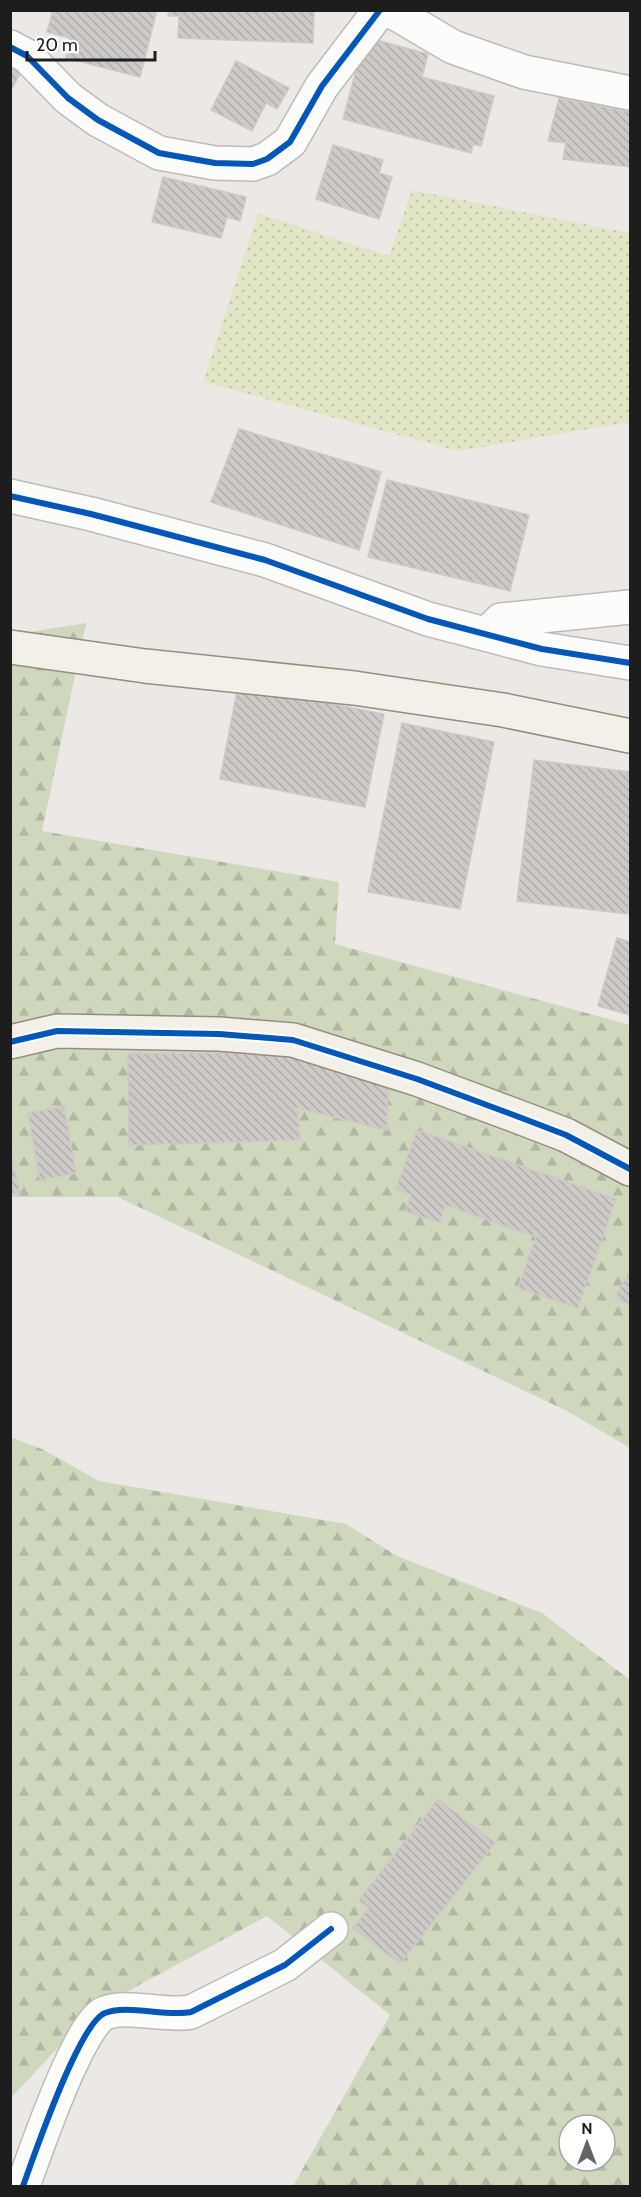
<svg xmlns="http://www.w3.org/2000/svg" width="641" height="2197" viewBox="0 0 641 2197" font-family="Cabin,sans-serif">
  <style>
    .grass { fill: url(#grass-dots) }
    .forest { fill: url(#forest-firs); fill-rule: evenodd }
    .building { fill: url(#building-back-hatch); stroke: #cec9c7; stroke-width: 1.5 }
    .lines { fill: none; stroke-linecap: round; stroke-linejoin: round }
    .street-casing { stroke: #bdbbba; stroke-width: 36 }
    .secondary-casing { stroke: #948e7f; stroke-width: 36 }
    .street { stroke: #fcfcfb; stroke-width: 33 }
    .secondary { stroke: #f3f0ea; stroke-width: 33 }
    .cycleway-casing { stroke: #fff; stroke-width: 10 }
    .cycleway { stroke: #0057b8; stroke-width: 6 }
  </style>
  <defs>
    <pattern id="grass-dots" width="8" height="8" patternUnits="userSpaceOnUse" patternTransform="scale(1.5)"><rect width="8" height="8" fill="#e2e6c6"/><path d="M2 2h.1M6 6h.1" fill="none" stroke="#c1c5aa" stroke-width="1.8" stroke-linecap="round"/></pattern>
    <pattern id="forest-firs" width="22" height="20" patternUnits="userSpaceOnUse" patternTransform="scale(1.5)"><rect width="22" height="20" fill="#cfd7bc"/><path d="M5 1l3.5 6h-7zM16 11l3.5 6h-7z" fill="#b1b8a1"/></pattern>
    <pattern id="building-back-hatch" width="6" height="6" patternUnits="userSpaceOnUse" patternTransform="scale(1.5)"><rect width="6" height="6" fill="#cecac8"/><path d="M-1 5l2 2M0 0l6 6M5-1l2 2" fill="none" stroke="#b0adab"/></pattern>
  </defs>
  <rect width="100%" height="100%" fill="#ebe8e5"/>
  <!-- grass -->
  <polygon class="grass" points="412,190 630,233 630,422 458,451 203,382 258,213 389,256"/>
  <!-- forest -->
  <g class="forest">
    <polygon points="86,623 42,831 339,882 335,944 630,1025 630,1448 567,1411 118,1197 11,1197 11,635"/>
    <path d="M10,1437L42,1449L99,1481L346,1524L397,1556L542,1613L630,1680V2186H293L390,2015L267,1916L93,2010L11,2098ZM569,2125H605V2161H569Z"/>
  </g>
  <!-- building -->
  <g class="building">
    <polygon points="53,10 157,10 140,77 66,58 70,38 47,32"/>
    <polygon points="169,10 314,10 313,43 178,38 179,16 168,16"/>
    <polygon points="365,37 428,54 422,77 494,96 481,146 473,144 471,153 343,119"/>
    <polygon points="236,61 289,88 277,109 266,103 252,131 211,110"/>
    <polygon points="10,64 22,70 10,92"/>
    <polygon points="559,98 630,112 630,167 563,159 566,143 548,141"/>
    <polygon points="333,145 383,160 379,173 392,177 379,219 316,199"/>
    <polygon points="163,177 246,197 240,221 227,217 221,238 152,222"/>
    <polygon points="239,429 381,472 359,550 211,502"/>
    <polygon points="387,480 529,515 510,591 368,557"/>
    <polygon points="238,686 384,714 365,807 220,779"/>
    <polygon points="402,723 494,742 460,909 368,892"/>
    <polygon points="534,760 630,772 630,891 628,914 517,901"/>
    <polygon points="617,938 630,942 630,1015 598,1006"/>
    <polygon points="295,1052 295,1059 388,1077 387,1130 297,1108 300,1140 129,1145 128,1054"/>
    <polygon points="64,1106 76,1173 40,1180 28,1113"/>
    <polygon points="417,1130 616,1199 578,1308 518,1288 536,1237 445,1205 440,1223 405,1211 411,1195 396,1189"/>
    <polygon points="10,1156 20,1192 10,1194"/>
    <polygon points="630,1272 630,1305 615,1296"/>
    <polygon points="438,1799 495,1843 400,1964 353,1928 369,1908 359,1900"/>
  </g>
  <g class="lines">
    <defs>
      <g id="street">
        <polyline points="390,10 453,47 524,72 630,93"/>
        <polyline points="10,47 27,56 68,98 98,120 159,153 215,163 253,164 267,159 290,142 322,86 380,10"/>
        <polyline points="10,496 91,514 265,560 428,619 542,649 630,663"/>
        <polyline points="487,634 501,620 630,607"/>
        <path d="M23,2186C34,2156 79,2023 105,2013C128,2004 165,2017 191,2012L285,1965L331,1929"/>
      </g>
      <g id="secondary">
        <polyline points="10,647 145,666 354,688 503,710 630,736"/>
        <polyline points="10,1042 57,1031 219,1034 293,1040 417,1079 519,1117 566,1135 630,1169"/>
      </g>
    </defs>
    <!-- street casing -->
    <use href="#street" class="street-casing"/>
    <!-- secondary casing -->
    <use href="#secondary" class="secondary-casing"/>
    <!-- street -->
    <use href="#street" class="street"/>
    <!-- secondary -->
    <use href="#secondary" class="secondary"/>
    <defs>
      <g id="cycleway">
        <polyline points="10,47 27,56 68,98 98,120 159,153 215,163 253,164 267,159 290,142 322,86 380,10"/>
        <polyline points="10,496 91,514 265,560 428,619 542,649 630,663"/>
        <polyline points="10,1042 57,1031 219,1034 293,1040 417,1079 519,1117 566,1135 630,1169"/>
        <path d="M23,2186C34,2156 79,2023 105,2013C128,2004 165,2017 191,2012L285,1965L331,1929"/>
      </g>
    </defs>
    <!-- cycleway casing -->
    <use href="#cycleway" class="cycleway-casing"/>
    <!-- cycleway -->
    <use href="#cycleway" class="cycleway"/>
  </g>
  <!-- border -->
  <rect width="641" height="2197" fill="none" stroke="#1d1d1d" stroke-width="24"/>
  <!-- north arrow -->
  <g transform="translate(587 2143)"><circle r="28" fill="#ffffff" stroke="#a5a5a5" stroke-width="1.5"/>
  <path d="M0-4.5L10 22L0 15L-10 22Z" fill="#656463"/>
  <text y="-9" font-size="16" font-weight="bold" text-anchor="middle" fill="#1d1d1d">N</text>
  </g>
  <!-- scale -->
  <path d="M27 51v9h128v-9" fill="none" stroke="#1d1d1d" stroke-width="3"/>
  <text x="36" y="51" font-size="18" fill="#1d1d1d" stroke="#ffffff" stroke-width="4.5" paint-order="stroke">20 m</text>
</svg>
